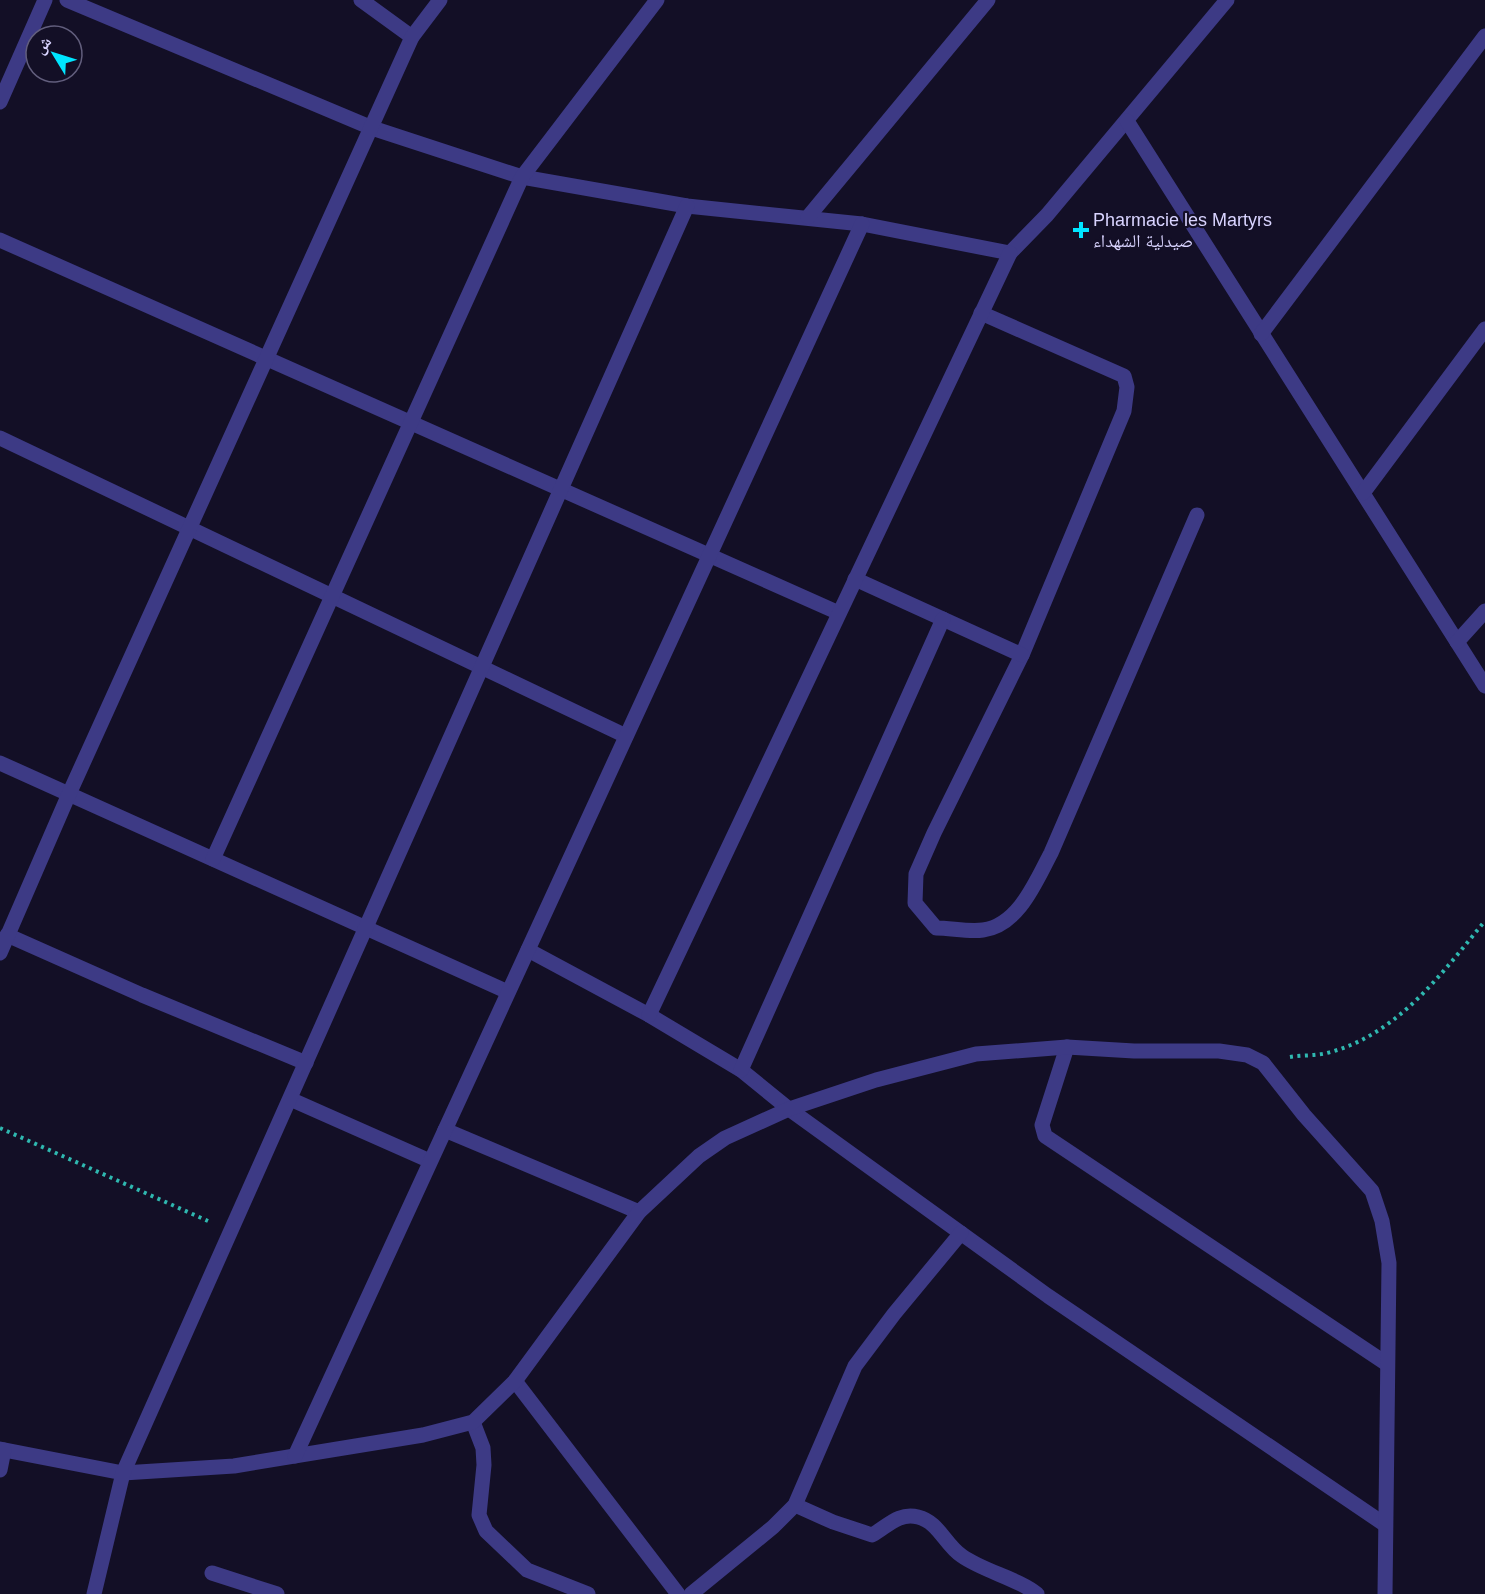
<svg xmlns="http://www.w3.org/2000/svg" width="1485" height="1594" viewBox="0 0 1485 1594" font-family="Arial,'Noto Naskh Arabic',sans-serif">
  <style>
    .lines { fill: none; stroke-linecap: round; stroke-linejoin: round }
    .path { stroke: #2fb8b0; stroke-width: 4; stroke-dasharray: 3 4.5; stroke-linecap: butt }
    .minor { stroke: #3d3a85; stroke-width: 15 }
    .poi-dot { fill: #00e5ff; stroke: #130f26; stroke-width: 2 }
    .labels { text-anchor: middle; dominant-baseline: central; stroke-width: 4.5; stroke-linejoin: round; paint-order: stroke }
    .poi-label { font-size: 18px; fill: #d9d4ff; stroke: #130f26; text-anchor: start }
  </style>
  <rect width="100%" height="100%" fill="#130f26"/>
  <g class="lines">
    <!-- path -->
    <g class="path">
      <path d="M1290,1057C1302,1055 1315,1056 1327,1053C1398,1035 1441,974 1485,921"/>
      <polyline points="0,1128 208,1221"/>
    </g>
    <!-- minor -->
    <g class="minor">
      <polyline points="67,0 372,128 522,177 687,206 862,224 1010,253 1047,215 1227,0"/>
      <polyline points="361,0 412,37"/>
      <polyline points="0,102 45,0"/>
      <polyline points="1127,121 1485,686"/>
      <polyline points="808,217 988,0"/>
      <polyline points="0,240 839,613"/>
      <path d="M981,313L1124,376L1127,387L1124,411L1022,655L934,833L916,874L915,903L936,928C951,928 968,932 983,930C1019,925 1036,881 1051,853L1197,515"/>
      <polyline points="1261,334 1485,36"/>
      <polyline points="0,438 626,736"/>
      <polyline points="1363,493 1485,329"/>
      <polyline points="855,579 1022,655"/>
      <polyline points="1457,642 1485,611"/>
      <polyline points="0,763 508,992"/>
      <polyline points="213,859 522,177 657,0"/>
      <polyline points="7,935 142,995 306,1063"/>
      <polyline points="528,950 649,1015 741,1070 789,1109 1048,1296 1384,1524"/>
      <polyline points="0,953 69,794 412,37 440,0"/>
      <polyline points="649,1015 1010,253"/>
      <polyline points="1067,1047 1042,1125 1045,1136 1387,1364"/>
      <polyline points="741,1070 943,619"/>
      <polyline points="290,1099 430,1161"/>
      <polyline points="445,1130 639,1212"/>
      <polyline points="515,1381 678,1594"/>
      <polyline points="473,1422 483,1448 484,1465 479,1515 486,1531 527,1570 588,1594"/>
      <polyline points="0,1449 123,1473 234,1466 423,1435 473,1422 515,1381 639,1212 699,1156 725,1138 789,1109 876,1080 976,1054 1067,1047 1134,1051 1219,1051 1247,1055 1263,1063 1304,1115 1372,1191 1382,1221 1389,1263 1385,1594"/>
      <polyline points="295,1456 862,224"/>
      <polyline points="0,1470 4,1450"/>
      <path d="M795,1505L833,1522L872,1535C887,1527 898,1512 918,1517C939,1522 945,1545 962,1556C983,1571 1019,1579 1037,1594"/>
      <polyline points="212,1573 277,1594"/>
      <polyline points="94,1594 123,1473 687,206"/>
      <polyline points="691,1594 773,1527 795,1505 855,1366 894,1314 961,1233"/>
    </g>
  </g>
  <!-- markers -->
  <path class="poi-dot" d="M1078 221h6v6h6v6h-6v6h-6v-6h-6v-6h6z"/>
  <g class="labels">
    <!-- poi labels -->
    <g class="poi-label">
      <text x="1093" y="220">Pharmacie les Martyrs<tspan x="1093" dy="21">صيدلية الشهداء</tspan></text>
    </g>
  </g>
  <!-- north arrow -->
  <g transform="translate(54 54) rotate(308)"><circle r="28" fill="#130f26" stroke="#625e7d" stroke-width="1.5"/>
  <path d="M0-4.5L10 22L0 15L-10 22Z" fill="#00e5ff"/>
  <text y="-9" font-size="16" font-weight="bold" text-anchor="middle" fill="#d9d4ff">ش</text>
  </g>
</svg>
